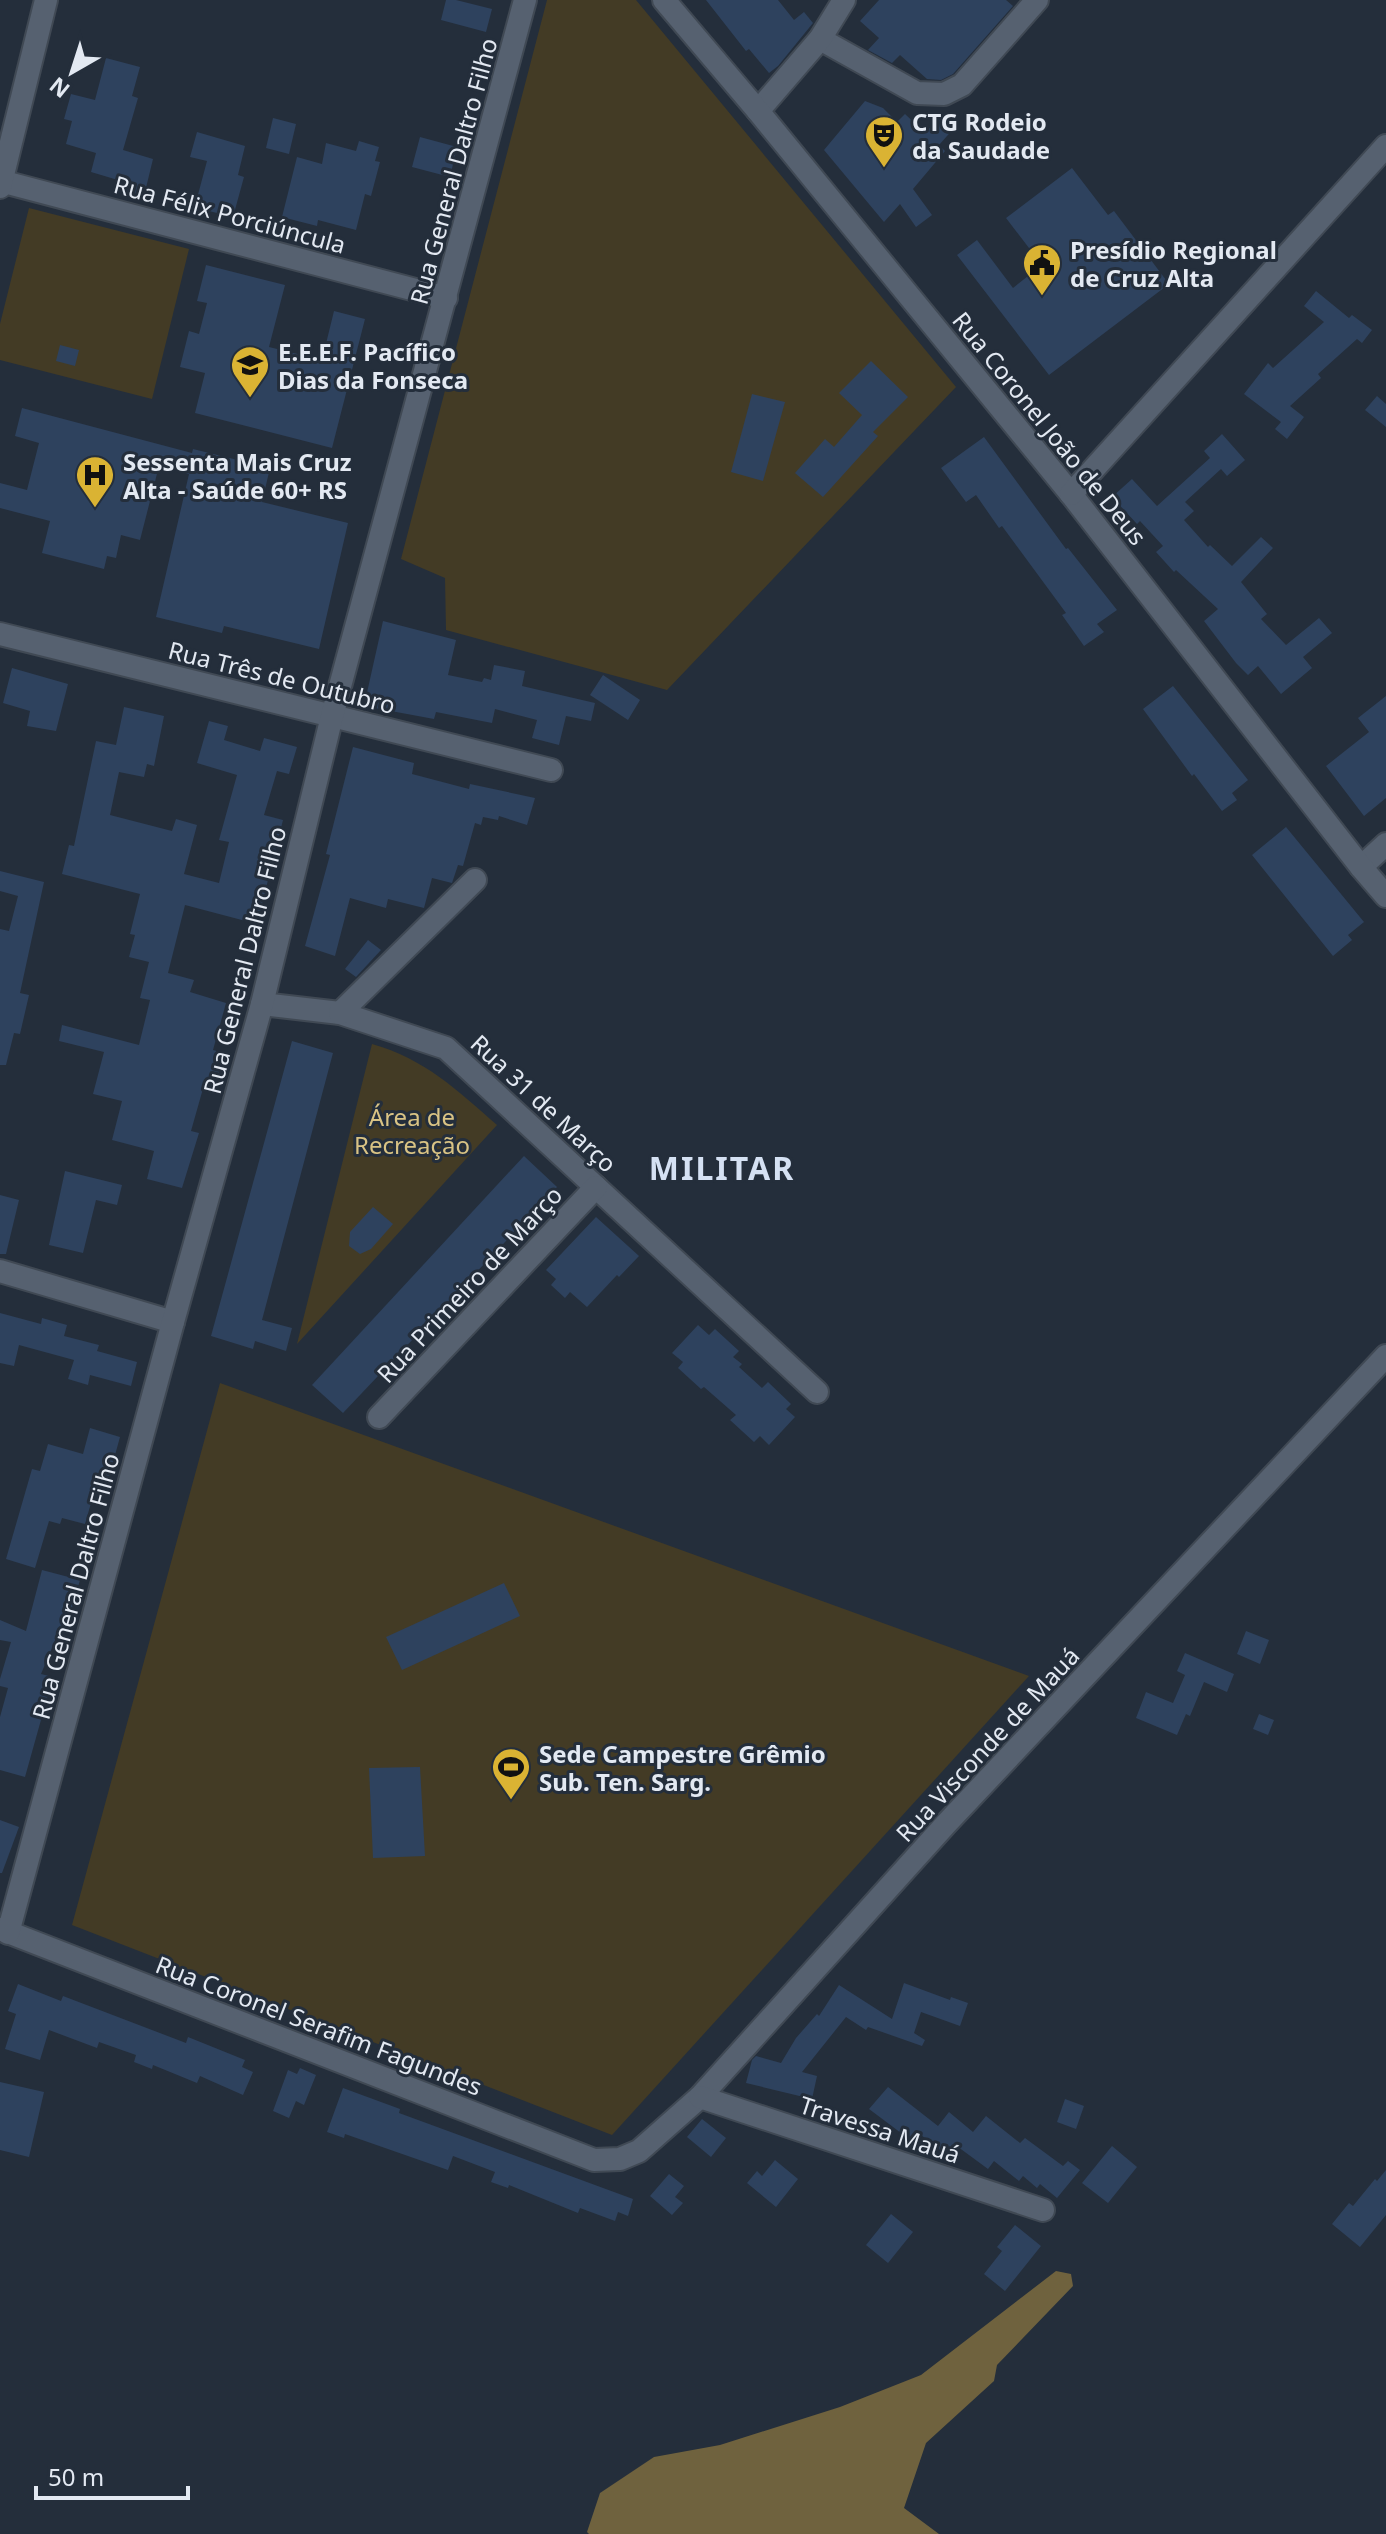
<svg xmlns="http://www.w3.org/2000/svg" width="1386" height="2534" viewBox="0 0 1386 2534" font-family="'Noto Sans',sans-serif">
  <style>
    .green { fill: #433b25 }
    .forest { fill: #6f623e }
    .building { fill: #2e425e }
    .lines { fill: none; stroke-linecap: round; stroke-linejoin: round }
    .minor-casing { stroke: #404954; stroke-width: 26 }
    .tertiary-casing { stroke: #404954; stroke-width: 26 }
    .minor { stroke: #566170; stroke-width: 22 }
    .tertiary { stroke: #566170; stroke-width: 22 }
    .labels { text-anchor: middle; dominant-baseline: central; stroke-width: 6; stroke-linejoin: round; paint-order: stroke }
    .poi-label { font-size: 24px; font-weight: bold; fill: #e3e9f2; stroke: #242e3b; text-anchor: start }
    .street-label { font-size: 24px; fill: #e3e9f2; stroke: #242e3b }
    .park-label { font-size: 24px; fill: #d9c384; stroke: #242e3b }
    .district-label { font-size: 32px; font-weight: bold; letter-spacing: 2px; fill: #d5e1f3; stroke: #242e3b }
  </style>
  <rect width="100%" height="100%" fill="#242e3b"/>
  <!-- green -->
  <g class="green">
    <polygon points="547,0 636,0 956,387 667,690 446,630 445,578 401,559"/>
    <polygon points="29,208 189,249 152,399 0,360 0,324"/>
    <path d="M372,1044C425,1059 457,1090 497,1125L297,1344Z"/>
    <polygon points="220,1383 1029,1676 612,2135 72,1925"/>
  </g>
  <!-- forest -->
  <polygon class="forest" points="1056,2271 1071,2274 1073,2286 997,2365 994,2381 926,2443 904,2508 939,2534 589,2534 587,2532 600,2493 654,2457 720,2445 840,2407 921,2375"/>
  <!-- building -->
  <g class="building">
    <polygon points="446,0 456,0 492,9 486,32 441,20"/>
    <polygon points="706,0 778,0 794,20 804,12 813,23 778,66 769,73 749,49 746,51"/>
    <polygon points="879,0 1006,0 1013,6 953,74 941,80 927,79 900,55 892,63 868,50 879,38 860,21"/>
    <polygon points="106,58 140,67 132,96 138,98 123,150 153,159 144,196 126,191 128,183 91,172 96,153 66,144 72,121 64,119 71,94 95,100"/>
    <polygon points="865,101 883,108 897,122 905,114 925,133 941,115 955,127 939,145 945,151 913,189 932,215 916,227 900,204 884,222 824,150"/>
    <polygon points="273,118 296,124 289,154 266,148"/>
    <polygon points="197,132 245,146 238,175 244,177 233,217 205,210 207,204 196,202 207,161 190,157"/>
    <polygon points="420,137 457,147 450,177 412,167"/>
    <polygon points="359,141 379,147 375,161 380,162 371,196 365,194 356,230 318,220 317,226 282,217 297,157 322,164 326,143 356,151"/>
    <polygon points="1072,168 1108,215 1114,211 1169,284 1049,375 957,255 977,240 1013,288 1042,265 1006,218"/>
    <polygon points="206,265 285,285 269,347 322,360 334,311 365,319 332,448 195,413 205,373 180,367 189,331 199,334 207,303 197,301"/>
    <polygon points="1316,291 1349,318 1352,315 1372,330 1362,343 1357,339 1318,374 1321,378 1290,406 1304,417 1287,439 1275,429 1281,422 1244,394 1268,363 1273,368 1324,322 1304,306"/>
    <polygon points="60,345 79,350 75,366 56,361"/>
    <polygon points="871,361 908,397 873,432 878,436 823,497 795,473 825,439 834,447 862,415 839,393"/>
    <polygon points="752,394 785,402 763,481 731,472"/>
    <polygon points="1377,396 1386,404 1386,427 1365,410"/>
    <polygon points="22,408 192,453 193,449 270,468 262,502 348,523 319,649 224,626 222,633 156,617 189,474 159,466 140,540 121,535 116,558 107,556 104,569 42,553 50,521 0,508 0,483 27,490 39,443 15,436"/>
    <polygon points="1222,434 1245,460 1227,476 1221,469 1185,502 1194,511 1184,520 1208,547 1210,545 1232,566 1261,537 1273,548 1241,582 1267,614 1261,619 1286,645 1319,618 1332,633 1303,657 1312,668 1281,694 1258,666 1248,675 1236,663 1204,621 1218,609 1176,570 1174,572 1156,552 1163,546 1140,521 1137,524 1112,497 1132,479 1157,506 1210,458 1204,451"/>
    <polygon points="984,437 1066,549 1068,548 1117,610 1097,624 1104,632 1084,646 1062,615 1066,613 1002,526 999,528 976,495 966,502 941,468"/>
    <polygon points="383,621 456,640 448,675 482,682 484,678 491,680 494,665 525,671 522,686 595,703 591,721 566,716 559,745 532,738 537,720 495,709 492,723 436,712 434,719 364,706"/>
    <polygon points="12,668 68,684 56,731 27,726 30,711 3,703"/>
    <polygon points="603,675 640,700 628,720 590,695"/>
    <polygon points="1173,686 1248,780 1232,793 1237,800 1222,811 1194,774 1192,776 1143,709"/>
    <polygon points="1386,696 1386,798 1364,816 1326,766 1369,732 1358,718"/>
    <polygon points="124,707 164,716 154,766 147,764 144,777 119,772 110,815 172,831 176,819 197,825 184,874 219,883 229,842 219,840 237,775 197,763 209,721 228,726 224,740 260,751 264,738 297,747 289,774 277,771 264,815 283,820 257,924 185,905 168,973 194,980 190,992 226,1003 213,1050 224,1053 217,1081 206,1078 191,1131 199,1133 182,1188 147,1179 154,1151 112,1140 122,1101 93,1094 104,1052 59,1041 62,1025 139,1045 150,1000 140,998 149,962 129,957 135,935 130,934 140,894 62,874 69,845 74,846 96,741 116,745"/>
    <polygon points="353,747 414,763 412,774 469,789 470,784 535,798 527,825 499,816 498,820 483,817 481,825 475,823 463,866 458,865 452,883 432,878 424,908 388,899 386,908 350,898 335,956 305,946 330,855 326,854"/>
    <polygon points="1286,827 1364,922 1348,935 1352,940 1333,956 1252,855"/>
    <polygon points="0,871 44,882 20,993 29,995 20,1034 14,1033 6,1065 0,1065 0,929 9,931 18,896 0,891"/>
    <polygon points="368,940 381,950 356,977 345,969"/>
    <polygon points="292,1041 333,1053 262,1320 292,1328 286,1351 255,1341 253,1349 211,1336"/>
    <polygon points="524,1156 557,1187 343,1413 312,1385"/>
    <polygon points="65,1171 122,1185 117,1205 96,1200 83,1253 49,1245"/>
    <polygon points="0,1195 19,1200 6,1254 0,1254"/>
    <polygon points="373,1207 393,1224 371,1249 360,1254 349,1246 350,1232"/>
    <polygon points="596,1217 639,1256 619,1277 617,1275 587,1307 570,1292 565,1298 551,1285 556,1279 546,1270"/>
    <polygon points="0,1313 41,1324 42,1318 67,1325 64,1336 99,1345 97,1351 137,1362 131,1386 90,1375 88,1385 68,1379 74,1360 19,1345 14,1366 0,1363"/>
    <polygon points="698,1325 709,1335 715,1329 739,1351 733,1357 742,1364 739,1367 762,1388 768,1382 791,1404 786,1409 795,1417 769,1445 760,1436 754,1442 730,1420 736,1415 704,1387 701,1389 678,1368 683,1362 672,1353"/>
    <polygon points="90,1428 120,1437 101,1506 91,1503 85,1524 62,1518 60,1524 49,1521 35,1568 6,1559 32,1469 40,1471 48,1444 83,1454"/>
    <polygon points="42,1570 80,1580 67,1625 62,1624 41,1674 53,1677 25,1777 0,1770 0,1717 8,1688 0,1686 0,1679 11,1642 0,1640 0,1620 26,1631"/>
    <polygon points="504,1583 520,1616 402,1670 386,1637"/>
    <polygon points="1246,1631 1269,1640 1260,1664 1237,1654"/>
    <polygon points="1185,1653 1234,1674 1227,1692 1204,1682 1190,1716 1186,1714 1177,1735 1136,1718 1146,1692 1173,1703 1185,1675 1177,1671"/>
    <polygon points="1259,1714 1274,1720 1268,1735 1253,1729"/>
    <polygon points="420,1767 425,1856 373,1858 369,1768"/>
    <polygon points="0,1820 19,1827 2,1873 0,1873"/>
    <polygon points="904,1983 950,2000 951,1997 968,2003 960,2026 921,2012 914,2033 925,2040 922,2046 868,2027 866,2030 846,2017 802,2072 817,2076 812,2099 746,2083 752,2060 756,2056 781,2063 796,2038 817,2014 819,2016 839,1985 892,2019"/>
    <polygon points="18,1984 61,2001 63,1996 186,2043 188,2037 245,2060 242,2067 253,2072 243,2095 200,2076 197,2083 153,2065 152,2069 134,2062 136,2055 99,2042 97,2048 49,2030 40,2060 5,2049 16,2014 8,2011"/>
    <polygon points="300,2068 316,2075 304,2105 296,2101 289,2118 273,2111 288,2070 297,2074"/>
    <polygon points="0,2082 44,2092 29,2157 0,2150"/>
    <polygon points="888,2087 938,2126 949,2112 973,2132 986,2116 1020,2143 1025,2138 1063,2166 1068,2161 1080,2170 1057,2198 1040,2184 1037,2188 1023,2176 1019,2181 994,2161 988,2169 954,2144 945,2154 916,2131 909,2139 869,2109"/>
    <polygon points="343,2088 400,2109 399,2113 633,2199 628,2216 618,2212 615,2221 580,2208 578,2213 509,2185 508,2188 491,2182 495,2172 453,2156 448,2170 345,2134 344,2138 327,2132"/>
    <polygon points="1065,2099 1084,2106 1076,2129 1057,2122"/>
    <polygon points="702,2119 726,2138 711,2157 687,2137"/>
    <polygon points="1112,2146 1137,2167 1108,2203 1082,2183"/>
    <polygon points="775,2160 798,2179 776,2207 747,2183 757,2171 762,2176"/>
    <polygon points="1386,2170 1386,2215 1360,2247 1332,2224 1349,2203 1353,2206 1375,2179 1377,2181"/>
    <polygon points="669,2174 684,2186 675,2197 683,2203 672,2215 650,2196"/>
    <polygon points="891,2214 913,2232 888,2263 866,2245"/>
    <polygon points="1015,2225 1041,2246 1005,2291 984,2274 1002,2251 997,2247"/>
  </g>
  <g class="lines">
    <defs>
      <g id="minor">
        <polyline points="820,39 917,93 944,94 962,85 1037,0"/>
        <polyline points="758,111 820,39 844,0"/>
        <polyline points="0,181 446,298"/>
        <polyline points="0,187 46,0"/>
        <polyline points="0,634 551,770"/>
        <polyline points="1361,867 1386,844"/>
        <polyline points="262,1004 340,1013 446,1048 817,1392"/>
        <polyline points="340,1013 475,880"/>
        <polyline points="0,1271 173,1322"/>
        <polyline points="379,1417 596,1187"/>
        <polyline points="0,1929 594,2160 620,2159 639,2151 700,2097 946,1824 1386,1356"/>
        <polyline points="8,1933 173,1322 262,1004 332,716 525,0"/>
        <polyline points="700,2097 1043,2210"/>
      </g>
      <g id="tertiary">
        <polyline points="664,0 758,111 1071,494 1361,867 1386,896"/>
        <polyline points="1071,494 1386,146"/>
      </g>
    </defs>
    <!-- minor casing -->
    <use href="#minor" class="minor-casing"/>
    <!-- tertiary casing -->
    <use href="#tertiary" class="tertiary-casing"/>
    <!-- minor -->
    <use href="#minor" class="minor"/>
    <!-- tertiary -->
    <use href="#tertiary" class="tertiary"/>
  </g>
  <!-- icons -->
  <defs>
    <symbol id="theatre-pin" viewBox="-11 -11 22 30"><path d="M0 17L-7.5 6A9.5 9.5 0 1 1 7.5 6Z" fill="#dab333" stroke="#242e3b"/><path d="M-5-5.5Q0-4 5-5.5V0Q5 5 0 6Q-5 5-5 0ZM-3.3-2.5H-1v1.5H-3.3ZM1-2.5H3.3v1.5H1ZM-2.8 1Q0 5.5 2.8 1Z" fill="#111"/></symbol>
    <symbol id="civic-pin" viewBox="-11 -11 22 30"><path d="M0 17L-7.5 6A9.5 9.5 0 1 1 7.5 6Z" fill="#dab333" stroke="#242e3b"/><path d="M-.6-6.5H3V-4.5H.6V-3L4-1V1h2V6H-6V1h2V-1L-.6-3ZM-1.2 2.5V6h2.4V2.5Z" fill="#111"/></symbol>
    <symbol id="school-pin" viewBox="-11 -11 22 30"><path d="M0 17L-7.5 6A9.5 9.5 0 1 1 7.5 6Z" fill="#dab333" stroke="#242e3b"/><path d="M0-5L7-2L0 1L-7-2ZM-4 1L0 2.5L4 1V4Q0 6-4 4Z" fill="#111"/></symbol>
    <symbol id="hospital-pin" viewBox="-11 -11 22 30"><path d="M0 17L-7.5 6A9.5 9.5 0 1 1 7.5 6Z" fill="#dab333" stroke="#242e3b"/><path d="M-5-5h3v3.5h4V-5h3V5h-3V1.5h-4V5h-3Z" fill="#111"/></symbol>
    <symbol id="stadium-pin" viewBox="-11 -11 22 30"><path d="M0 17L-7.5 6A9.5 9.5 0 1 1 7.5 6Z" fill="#dab333" stroke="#242e3b"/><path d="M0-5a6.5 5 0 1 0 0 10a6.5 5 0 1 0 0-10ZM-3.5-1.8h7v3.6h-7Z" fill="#111"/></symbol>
  </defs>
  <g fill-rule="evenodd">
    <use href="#theatre-pin" x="862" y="113" width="44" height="60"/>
    <use href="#civic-pin" x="1020" y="241" width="44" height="60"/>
    <use href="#school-pin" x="228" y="343" width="44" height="60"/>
    <use href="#hospital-pin" x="73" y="453" width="44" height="60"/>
    <use href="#stadium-pin" x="489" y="1745" width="44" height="60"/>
  </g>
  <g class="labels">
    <!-- poi labels -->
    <g class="poi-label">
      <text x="912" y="121">CTG Rodeio<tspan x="912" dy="28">da Saudade</tspan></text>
      <text x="1070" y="249">Presídio Regional<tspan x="1070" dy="28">de Cruz Alta</tspan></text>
      <text x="278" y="351">E.E.E.F. Pacífico<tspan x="278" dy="28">Dias da Fonseca</tspan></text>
      <text x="123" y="461">Sessenta Mais Cruz<tspan x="123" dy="28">Alta - Saúde 60+ RS</tspan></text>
      <text x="539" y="1753">Sede Campestre Grêmio<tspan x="539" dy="28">Sub. Ten. Sarg.</tspan></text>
    </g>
    <!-- street labels -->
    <g class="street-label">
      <text transform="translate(453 171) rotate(-75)">Rua General Daltro Filho</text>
      <text transform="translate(230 214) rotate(15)">Rua Félix Porciúncula</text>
      <text transform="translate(1050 428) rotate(51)">Rua Coronel João de Deus</text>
      <text transform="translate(282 677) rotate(14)">Rua Três de Outubro</text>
      <text transform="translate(244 960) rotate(-76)">Rua General Daltro Filho</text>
      <text transform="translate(544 1103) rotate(43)">Rua 31 de Março</text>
      <text transform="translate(469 1284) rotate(-47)">Rua Primeiro de Março</text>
      <text transform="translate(75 1586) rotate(-75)">Rua General Daltro Filho</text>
      <text transform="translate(987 1744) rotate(-47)">Rua Visconde de Mauá</text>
      <text transform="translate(319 2025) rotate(21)">Rua Coronel Serafim Fagundes</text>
      <text transform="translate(880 2129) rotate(18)">Travessa Mauá</text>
    </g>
    <!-- park labels -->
    <g class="park-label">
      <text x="412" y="1116">Área de<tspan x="412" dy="28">Recreação</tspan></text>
    </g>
    <!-- district labels -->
    <g class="district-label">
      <text x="722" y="1167">MILITAR</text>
    </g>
  </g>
  <!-- north arrow -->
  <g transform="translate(72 72) rotate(219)" stroke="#242e3b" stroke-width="6" paint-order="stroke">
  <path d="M0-6L14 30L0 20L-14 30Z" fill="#e3e9f2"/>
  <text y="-12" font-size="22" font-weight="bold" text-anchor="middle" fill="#e3e9f2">N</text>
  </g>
  <!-- scale -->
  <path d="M36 2486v12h152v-12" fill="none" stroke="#e3e9f2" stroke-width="4"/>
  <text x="48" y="2486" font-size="24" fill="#e3e9f2" stroke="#242e3b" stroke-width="6" paint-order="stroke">50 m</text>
</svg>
